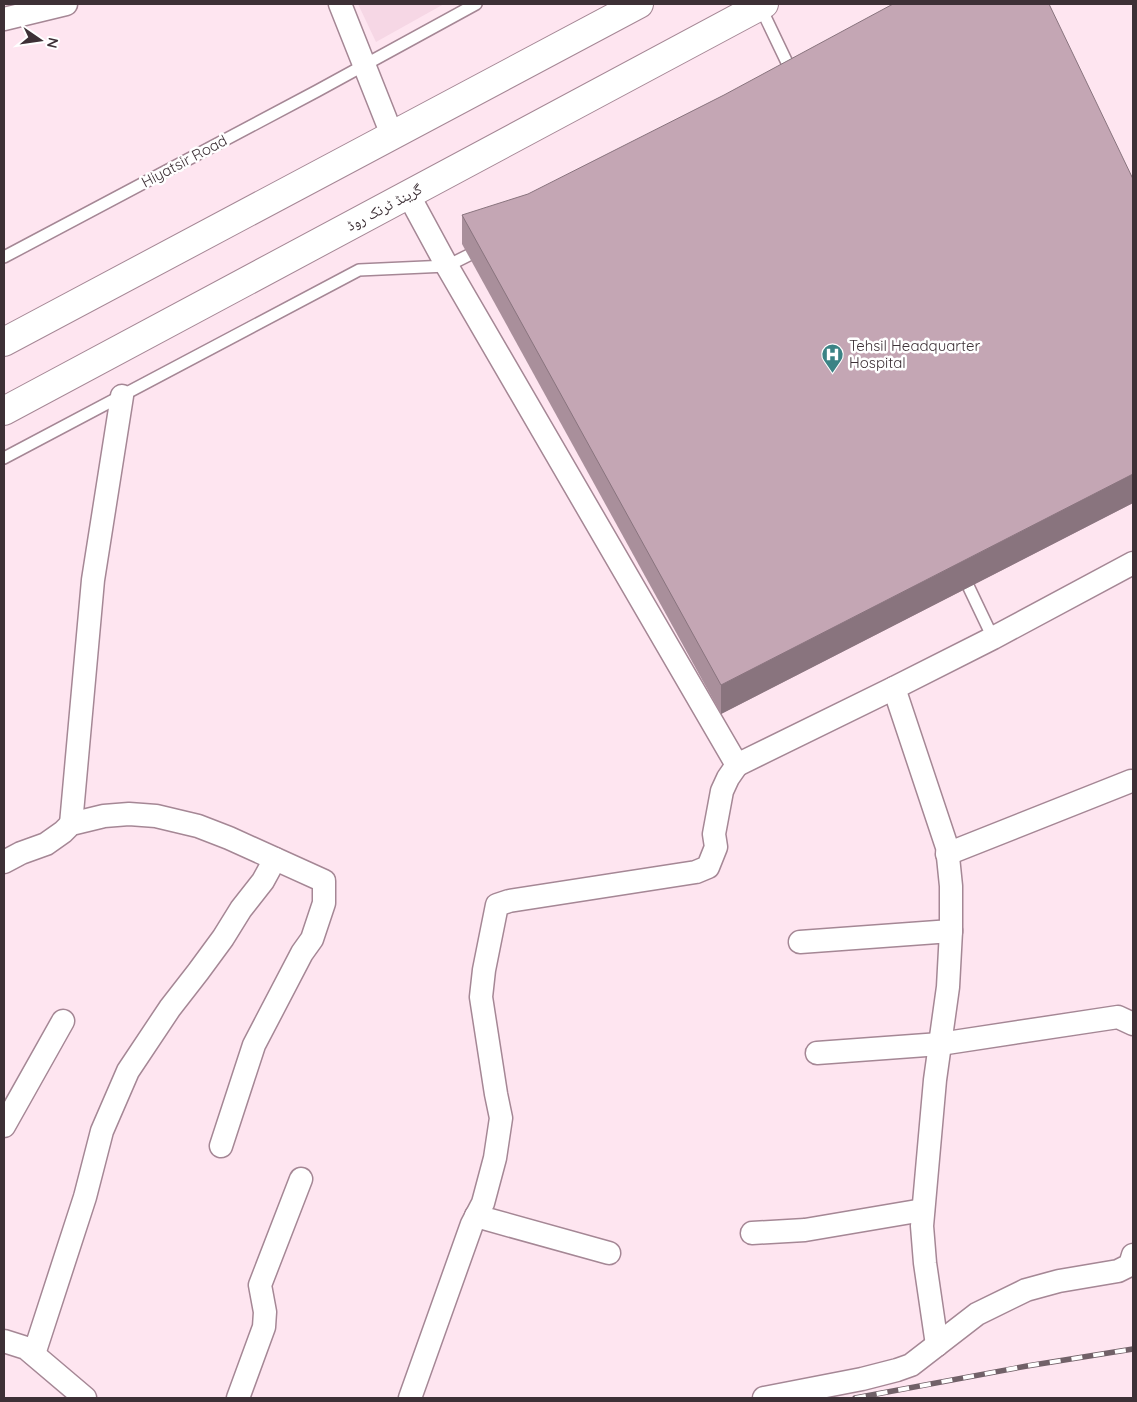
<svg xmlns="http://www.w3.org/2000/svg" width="1137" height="1402" viewBox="0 0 1137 1402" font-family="Quicksand,'Noto Naskh Arabic',sans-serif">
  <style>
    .built { fill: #f6d7e5 }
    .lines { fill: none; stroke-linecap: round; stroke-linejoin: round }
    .service-casing { stroke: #a58795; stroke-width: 14 }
    .minor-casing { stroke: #a58795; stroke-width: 25 }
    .trunk-casing { stroke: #a58795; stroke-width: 30 }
    .service { stroke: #fff; stroke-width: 11 }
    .minor { stroke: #fff; stroke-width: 22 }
    .trunk { stroke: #fff; stroke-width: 28 }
    .rail-casing { stroke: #716168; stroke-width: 5.5 }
    .rail { stroke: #fff; stroke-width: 4; stroke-dasharray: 11; stroke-linecap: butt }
    .wall { fill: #a98f9b }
    .shaded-wall { fill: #89747e }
    .building { fill: #c4a6b4; stroke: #89747e }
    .labels { text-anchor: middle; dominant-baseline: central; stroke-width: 5; stroke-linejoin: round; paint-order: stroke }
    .street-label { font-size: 15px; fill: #3d3036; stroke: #fff }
    .poi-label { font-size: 15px; fill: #3d3036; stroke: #fff; text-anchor: start }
  </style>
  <rect width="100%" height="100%" fill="#fee5f0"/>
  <!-- built -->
  <polygon class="built" points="358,4 444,4 376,42"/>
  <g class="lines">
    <defs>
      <g id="service">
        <polyline points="760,6 792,73"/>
        <polyline points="4,257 317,91 476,4"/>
        <polyline points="4,458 359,270 447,266 481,249"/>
        <polyline points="962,573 993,638"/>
      </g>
      <g id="minor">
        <polyline points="340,4 392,135"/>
        <polyline points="4,19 66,4"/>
        <polyline points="408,194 447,266 737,765 894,688 993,638 1133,563"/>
        <polyline points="894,688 947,847 951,886 951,931 948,987 935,1080 922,1226 925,1263 937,1345"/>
        <polyline points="71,824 93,580 122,396"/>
        <polyline points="947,854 1131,781"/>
        <polyline points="4,862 21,853 46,844 63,832 71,824 104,816 129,814 156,816 198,826 229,838 324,881 324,903 312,939 302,953 254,1045 221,1146"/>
        <polyline points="800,942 951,931"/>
        <polyline points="817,1053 940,1044 1118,1017 1133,1024"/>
        <polyline points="4,1126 63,1021"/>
        <polyline points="476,1216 609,1253"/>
        <polyline points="752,1233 805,1230 923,1210"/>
        <polyline points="4,1341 26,1348 85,1398"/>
        <polyline points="34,1354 85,1197 102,1131 128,1071 170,1008 198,972 223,938 241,909 263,881 275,859"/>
        <polyline points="238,1398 264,1327 265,1312 260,1285 301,1179"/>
        <polyline points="410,1398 472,1224 483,1203 495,1158 501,1118 496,1094 481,997 484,970 497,905 509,901 696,872 708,867 716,847 714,834 722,791 728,778 737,765"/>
        <polyline points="764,1398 862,1379 897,1370 911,1365 977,1314 1026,1290 1059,1281 1118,1271 1130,1265 1133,1255"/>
      </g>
      <g id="trunk">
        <polyline points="4,342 639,4"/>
        <polyline points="4,411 764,4"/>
      </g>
    </defs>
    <!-- service casing -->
    <use href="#service" class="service-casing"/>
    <!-- minor casing -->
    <use href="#minor" class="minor-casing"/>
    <!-- trunk casing -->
    <use href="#trunk" class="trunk-casing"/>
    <!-- service -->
    <use href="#service" class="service"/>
    <!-- minor -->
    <use href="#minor" class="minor"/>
    <!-- trunk -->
    <use href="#trunk" class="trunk"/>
    <defs>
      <polyline id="rail" points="855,1398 1027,1366 1133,1349"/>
    </defs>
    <!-- rail casing -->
    <use href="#rail" class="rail-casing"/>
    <!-- rail -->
    <use href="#rail" class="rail"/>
  </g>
  <!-- wall -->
  <polygon class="wall" points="1133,179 1133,503 721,714 462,244 462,215"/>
  <!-- shaded-wall -->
  <polygon class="shaded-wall" points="1133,474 1133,503 721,714 721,685"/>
  <!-- building -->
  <polygon class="building" points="893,4 1049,4 1133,179 1133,474 721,685 462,215 528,194 724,95"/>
  <!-- icons -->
  <defs>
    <symbol id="hospital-pin" viewBox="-11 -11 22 30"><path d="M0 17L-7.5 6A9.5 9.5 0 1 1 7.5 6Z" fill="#3b8385" stroke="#fff"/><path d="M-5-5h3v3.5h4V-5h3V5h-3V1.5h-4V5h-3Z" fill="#fff"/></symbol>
  </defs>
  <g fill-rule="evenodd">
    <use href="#hospital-pin" x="820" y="342" width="25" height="34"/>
  </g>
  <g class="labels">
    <!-- street labels -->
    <g class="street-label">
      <text transform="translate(184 161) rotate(-28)">Hiyatsir Road</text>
      <text transform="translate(384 207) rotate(-28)">گرینڈ ٹرنک روڈ</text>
    </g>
    <!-- poi labels -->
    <g class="poi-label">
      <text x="849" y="345">Tehsil Headquarter<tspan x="849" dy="17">Hospital</tspan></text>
    </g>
  </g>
  <!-- border -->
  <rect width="1137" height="1402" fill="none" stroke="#3d3036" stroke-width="10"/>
  <!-- north arrow -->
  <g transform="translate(40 40) rotate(103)" stroke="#ffffff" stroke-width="4" paint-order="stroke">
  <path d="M0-4L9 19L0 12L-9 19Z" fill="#3d3036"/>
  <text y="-8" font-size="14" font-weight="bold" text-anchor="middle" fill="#3d3036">N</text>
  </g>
</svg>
